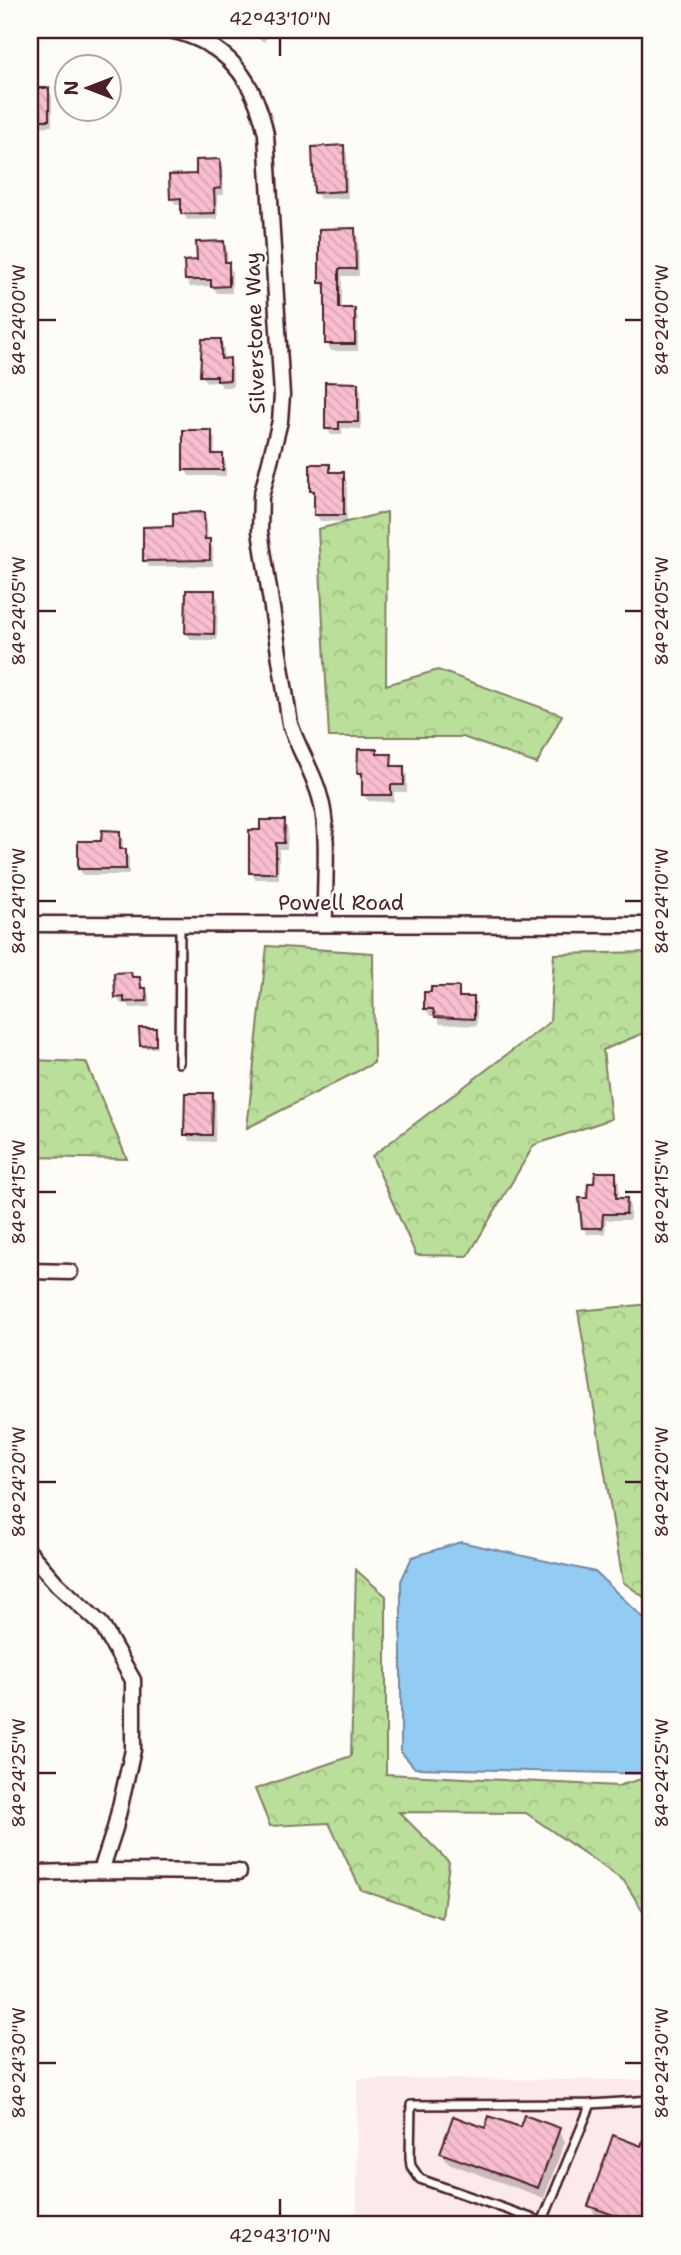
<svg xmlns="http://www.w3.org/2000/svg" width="681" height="2255" viewBox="0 0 681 2255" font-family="'Shantell Sans',sans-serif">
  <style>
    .built { fill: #fce9eb }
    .forest { fill: url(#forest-crowns); stroke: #827f62; stroke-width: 2 }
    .water { fill: #92ccf2; stroke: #7587a2; stroke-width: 2 }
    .shadow { fill: #0003 }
    .building { fill: url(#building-back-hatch); stroke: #4a1f2b; stroke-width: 2 }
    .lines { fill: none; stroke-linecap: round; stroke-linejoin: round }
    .service-casing { stroke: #4a1f2b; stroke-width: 12 }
    .minor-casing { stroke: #4a1f2b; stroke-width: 19 }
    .service { stroke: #fdfcf7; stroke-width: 7 }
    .minor { stroke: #fdfcf7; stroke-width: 14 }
    .ticks { fill: none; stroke: #4a1f2b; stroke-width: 2.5 }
    .labels { text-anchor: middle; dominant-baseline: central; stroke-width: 5; stroke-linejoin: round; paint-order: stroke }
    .street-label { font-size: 21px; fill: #4a1f2b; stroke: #fdfcf7 }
    .neatline { fill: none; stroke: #4a1f2b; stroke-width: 2.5 }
    .ticks-label { font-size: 18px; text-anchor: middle; fill: #4a1f2b }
  </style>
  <defs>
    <pattern id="forest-crowns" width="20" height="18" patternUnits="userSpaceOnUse" patternTransform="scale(1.75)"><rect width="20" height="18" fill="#b9df9a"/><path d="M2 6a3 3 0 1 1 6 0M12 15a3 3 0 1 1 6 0" fill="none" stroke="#a1bf85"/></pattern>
    <pattern id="building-back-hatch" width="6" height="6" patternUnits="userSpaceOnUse" patternTransform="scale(1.75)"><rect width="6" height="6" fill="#f8becf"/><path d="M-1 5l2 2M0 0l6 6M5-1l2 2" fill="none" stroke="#d6a3b2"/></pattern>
  </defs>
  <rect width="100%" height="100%" fill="#fdfcf7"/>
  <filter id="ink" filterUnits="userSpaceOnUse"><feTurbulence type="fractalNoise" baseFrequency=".0143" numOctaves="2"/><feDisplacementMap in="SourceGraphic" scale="14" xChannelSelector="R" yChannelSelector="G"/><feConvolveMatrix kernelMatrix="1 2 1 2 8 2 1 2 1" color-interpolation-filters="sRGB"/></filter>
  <g filter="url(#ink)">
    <!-- built -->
    <polygon class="built" points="357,2079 651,2080 651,2225 357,2225"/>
    <!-- forest -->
    <g class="forest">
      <polygon points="387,512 386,685 438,670 562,715 537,764 463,737 329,737 318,529"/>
      <polygon points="267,946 373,953 374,1063 247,1128"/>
      <polygon points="651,952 651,1030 603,1050 611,1119 534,1145 468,1256 416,1255 372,1156 550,1022 554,954"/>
      <polygon points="30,1060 86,1062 127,1159 30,1157"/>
      <polygon points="650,1304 651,1306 651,1602 623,1582 578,1311"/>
      <polygon points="356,1570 386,1596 386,1774 618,1786 651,1776 651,1924 624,1881 526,1813 399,1812 449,1862 442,1918 361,1890 329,1823 270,1826 255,1789 351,1756"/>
    </g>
    <!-- water -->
    <polygon class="water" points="461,1542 595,1572 651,1625 651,1774 415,1768 401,1752 401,1581 412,1557"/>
    <!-- shadow -->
    <g class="shadow">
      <polygon points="244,30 271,30 264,42"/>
      <polygon points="48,89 52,96 52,126 30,127 30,90"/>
      <polygon points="343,147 347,154 348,198 320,199 316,192"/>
      <polygon points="219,161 223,168 224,195 217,195 218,219 187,220 183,213 183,205 176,205 172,198"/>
      <polygon points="354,230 358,237 359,276 342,276 342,310 354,310 358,317 358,351 331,351 327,344 325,290 321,283"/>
      <polygon points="223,243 227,250 228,264 232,271 232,293 217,293 212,286 190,287 186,280 199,262"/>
      <polygon points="220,341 224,348 224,360 229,360 233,367 233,387 222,387 219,382 206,382 202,375"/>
      <polygon points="357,384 361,391 361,429 342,428 342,435 331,435 327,428"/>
      <polygon points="211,432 215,439 215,456 222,456 226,463 226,476 189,476 185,469"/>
      <polygon points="329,466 333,473 343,474 347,481 347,522 320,521 316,514 316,498 312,491"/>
      <polygon points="203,514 207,521 208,541 213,548 213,566 149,567 145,560 175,528"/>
      <polygon points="214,592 218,599 217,640 191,640 187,633"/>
      <polygon points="376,751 378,756 391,756 394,768 403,768 407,775 407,792 394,792 394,802 368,801 364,795 363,780 359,773"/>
      <polygon points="284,822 288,829 287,849 279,849 279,879 255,879 251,872 262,832"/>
      <polygon points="119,832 123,839 123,851 129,858 129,875 83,875 79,868 103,843"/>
      <polygon points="131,973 134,979 139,979 143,986 143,990 149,997 150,1007 130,1008 128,1004 121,1004 117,997"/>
      <polygon points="458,989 462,999 473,999 477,1006 477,1026 440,1024 436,1016 430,1016 426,1009 433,994"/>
      <polygon points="155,1029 157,1048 143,1048 142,1045"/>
      <polygon points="212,1095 216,1102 215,1142 190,1141 186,1134"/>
      <polygon points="615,1174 619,1181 619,1200 626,1199 630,1206 630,1220 606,1220 605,1234 587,1234 583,1227 589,1199 596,1184"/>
      <polygon points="649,2127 651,2128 651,2225 613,2225 598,2220 590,2206 642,2148"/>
      <polygon points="521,2129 558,2130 565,2141 544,2198 448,2163 441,2152"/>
    </g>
    <!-- building -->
    <g class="building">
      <rect x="30" y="88" width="19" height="32"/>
      <polygon points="344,145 345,191 314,193 312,147"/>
      <polygon points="220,159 221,188 214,189 215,213 181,214 181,198 170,199 169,175 196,174 196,160"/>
      <polygon points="355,228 356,269 339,269 339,308 355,308 355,344 325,344 325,283 319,283 319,229"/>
      <polygon points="224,241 225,262 229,262 229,286 211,287 211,280 185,280 184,261 197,260 196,242"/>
      <polygon points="202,339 221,339 221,359 230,358 230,380 217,381 217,376 200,376"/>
      <polygon points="325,382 358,383 358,422 339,422 339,429 325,429"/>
      <polygon points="183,430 212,430 212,454 223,454 223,470 183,470"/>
      <polygon points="310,464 330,464 330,472 344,472 344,515 314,515 314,491 310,491"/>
      <polygon points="204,512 205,539 210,539 210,560 143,561 143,527 173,526 173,513"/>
      <polygon points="186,590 215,590 214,634 185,633"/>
      <polygon points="358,749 377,749 377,754 392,754 391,766 404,766 404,785 391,785 391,795 362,795 362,773 357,773"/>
      <polygon points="260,820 285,820 284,843 276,843 276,873 249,873 249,830 260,830"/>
      <polygon points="102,830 120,831 120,849 126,849 126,869 78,869 78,841 101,841"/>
      <polygon points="131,972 132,977 140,977 141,988 146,988 147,1001 124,1002 124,997 115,998 114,973"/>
      <polygon points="431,987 459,987 459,997 474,997 474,1019 435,1017 433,1009 424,1009 424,992 431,992"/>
      <polygon points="139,1028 156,1028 156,1045 140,1046"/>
      <polygon points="185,1093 213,1093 212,1135 184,1135"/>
      <polygon points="595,1172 616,1172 616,1198 627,1198 626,1214 603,1214 602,1228 582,1228 579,1198 587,1198 588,1183 594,1183"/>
      <polygon points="524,2115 560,2128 538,2188 440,2153 453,2116 485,2128 489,2116 520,2127"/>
      <polygon points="649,2122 651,2122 651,2225 642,2225 588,2206 613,2135 641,2146"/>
    </g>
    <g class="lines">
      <defs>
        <g id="service">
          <polyline points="179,1063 180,924"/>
          <polyline points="541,2225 591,2104"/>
          <polyline points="551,2225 420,2179 411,2166 410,2158 411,2105 591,2104 651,2100"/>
        </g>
        <g id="minor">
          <path d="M170,30C227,43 254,78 266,134L282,395L280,421L261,497L260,531L290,724C299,751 316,776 322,805C329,838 324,889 325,924"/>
          <polyline points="30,924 651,925"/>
          <polyline points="30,1271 70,1272"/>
          <polyline points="30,1553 57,1584 101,1624 133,1680 133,1750 115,1828 101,1871"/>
          <polyline points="30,1893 36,1873 101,1871 239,1872"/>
        </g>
      </defs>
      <!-- service casing -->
      <use href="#service" class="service-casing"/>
      <!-- minor casing -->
      <use href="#minor" class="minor-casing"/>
      <!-- service -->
      <use href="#service" class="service"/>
      <!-- minor -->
      <use href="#minor" class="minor"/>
    </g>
  </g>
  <!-- ticks -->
  <path class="ticks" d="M280,38V56M38,320H56M625,320H642M38,611H56M625,611H642M38,901H56M625,901H642M38,1192H56M625,1192H642M38,1482H56M625,1482H642M38,1773H56M625,1773H642M38,2063H56M625,2063H642M280,2199V2216"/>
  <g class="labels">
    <!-- street labels -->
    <g class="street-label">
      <text transform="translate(255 333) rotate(-92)">Silverstone Way</text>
      <text x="341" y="903">Powell Road</text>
    </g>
  </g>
  <!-- margin -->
  <rect width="681" height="2255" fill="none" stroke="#fdfcf7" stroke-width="77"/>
  <!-- north arrow -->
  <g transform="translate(88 88) rotate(270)"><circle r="33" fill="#fdfcf7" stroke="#b5a4a5" stroke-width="2"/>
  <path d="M0-5L12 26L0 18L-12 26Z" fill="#4a1f2b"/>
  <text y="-10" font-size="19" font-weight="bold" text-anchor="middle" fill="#4a1f2b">N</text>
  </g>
  <rect x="38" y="38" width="604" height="2178" class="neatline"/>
  <g class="ticks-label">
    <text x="280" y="25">42°43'10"N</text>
    <text transform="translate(662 320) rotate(-90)" y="6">84°24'00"W</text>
    <text transform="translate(19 320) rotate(-90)" y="6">84°24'00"W</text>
    <text transform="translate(19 611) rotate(-90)" y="6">84°24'05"W</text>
    <text transform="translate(662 611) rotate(-90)" y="6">84°24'05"W</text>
    <text transform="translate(19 901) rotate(-90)" y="6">84°24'10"W</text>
    <text transform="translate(662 901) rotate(-90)" y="6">84°24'10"W</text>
    <text transform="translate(19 1192) rotate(-90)" y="6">84°24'15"W</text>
    <text transform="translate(662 1192) rotate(-90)" y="6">84°24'15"W</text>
    <text transform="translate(19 1482) rotate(-90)" y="6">84°24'20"W</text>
    <text transform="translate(662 1482) rotate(-90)" y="6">84°24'20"W</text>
    <text transform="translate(19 1773) rotate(-90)" y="6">84°24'25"W</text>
    <text transform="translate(662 1773) rotate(-90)" y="6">84°24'25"W</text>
    <text transform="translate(19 2063) rotate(-90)" y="6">84°24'30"W</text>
    <text transform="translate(662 2063) rotate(-90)" y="6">84°24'30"W</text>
    <text x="280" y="2242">42°43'10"N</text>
  </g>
</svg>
